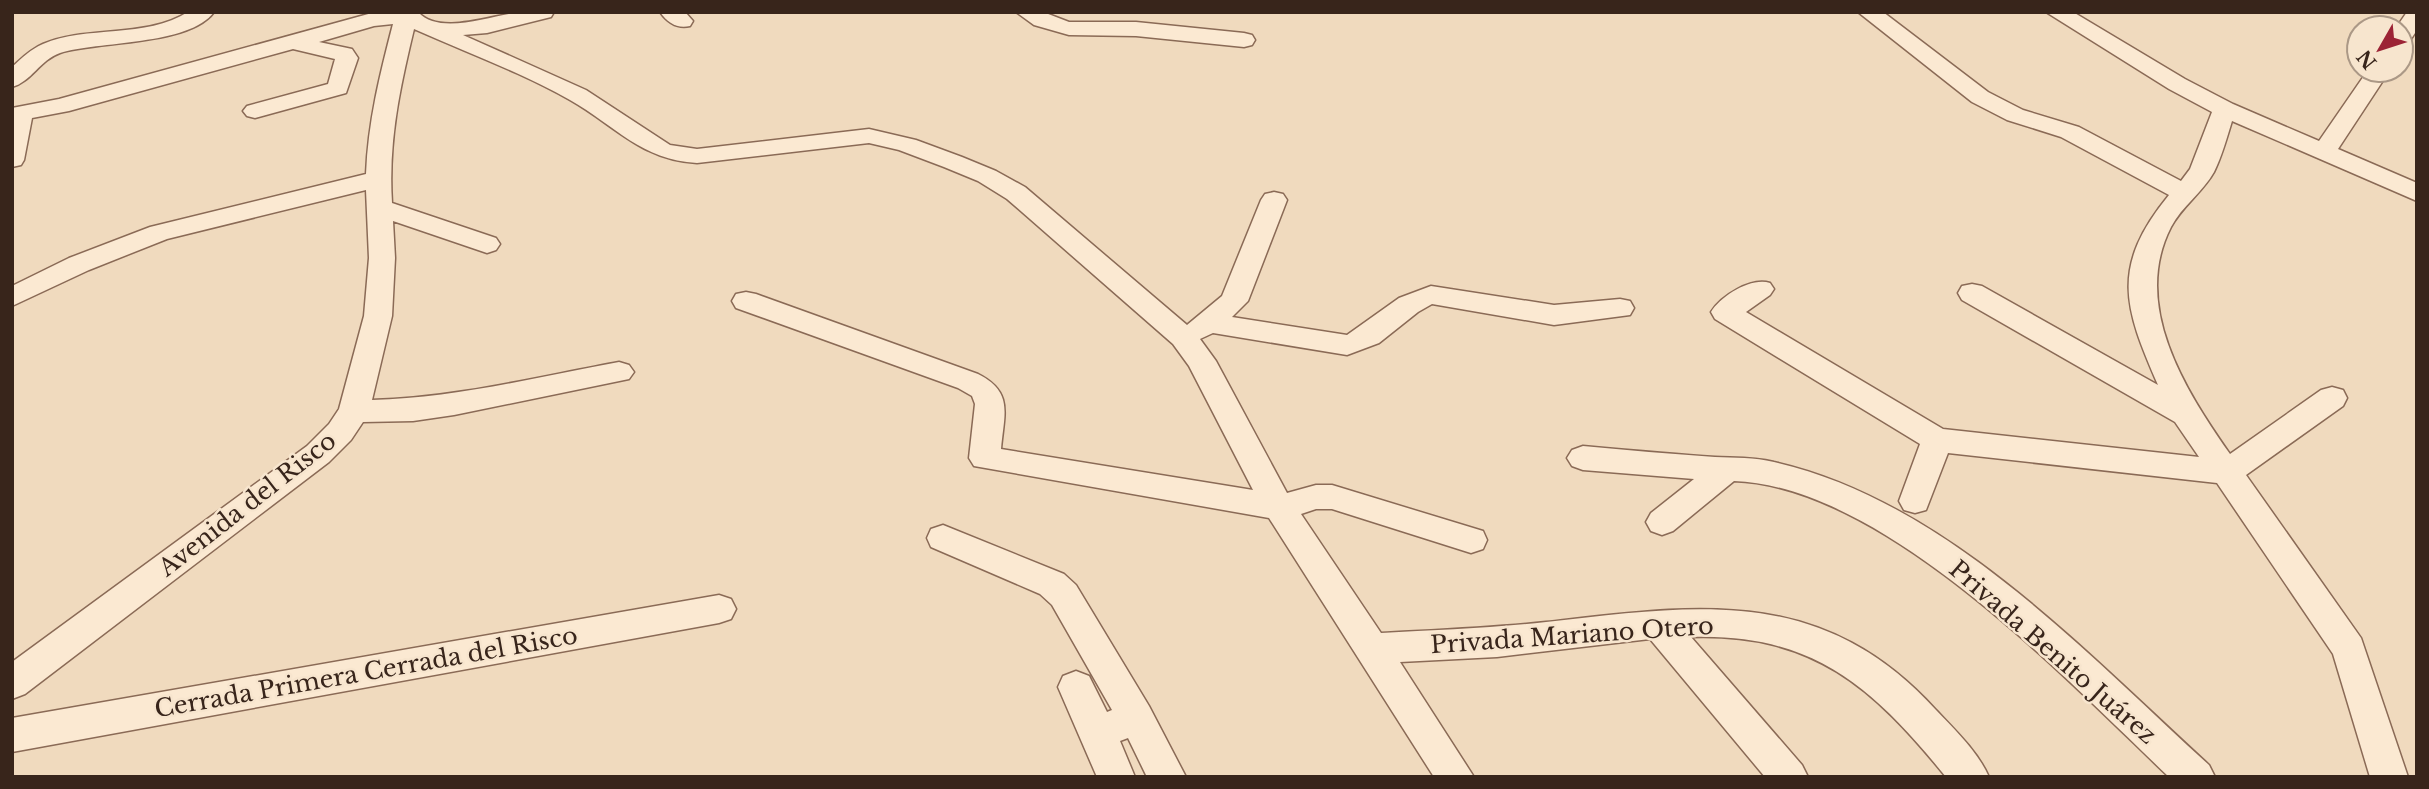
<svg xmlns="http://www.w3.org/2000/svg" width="2429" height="789" viewBox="0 0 2429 789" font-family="'Libre Baskerville',serif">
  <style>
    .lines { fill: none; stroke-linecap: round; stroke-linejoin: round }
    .minor-casing { stroke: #8a6a56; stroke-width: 3 }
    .minor { fill: #fbe9d2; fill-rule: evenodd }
    .labels { text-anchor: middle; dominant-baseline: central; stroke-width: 5; stroke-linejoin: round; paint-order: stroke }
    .street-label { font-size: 24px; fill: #38251b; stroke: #f7e5ce }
  </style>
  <rect width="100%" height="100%" fill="#f0dabe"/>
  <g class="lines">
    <defs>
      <g id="minor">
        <path d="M188,12H214C189,46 97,41 60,53C40,60 31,82 12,87V67C22,58 31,49 43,44C86,25 146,39 188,12Z"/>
        <path d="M418,12C439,35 486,17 514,13C527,11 541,12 554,12L551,17L487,33L463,35L586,90L670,145L697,149L869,129L916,140L962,157L996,171L1025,187L1187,325L1222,296L1261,200L1265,194L1274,192L1283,194L1287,200L1248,301L1232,317L1347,335L1399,298L1431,286L1554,305L1620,299L1630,301L1634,308L1630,315L1554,325L1432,304L1418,312L1379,343L1347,355L1213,333L1200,339L1216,361L1287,493L1316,485H1332L1483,531L1487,540L1483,549L1471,553L1332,509H1316L1301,514L1381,633C1436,630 1491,628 1546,622C1697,605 1821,584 1936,710C1955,730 1978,752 1989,777H1946C1873,687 1813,633 1691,637L1802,765L1808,777H1765L1650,639L1497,657L1400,662L1474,777H1434L1269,518L974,466L969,458L975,404L972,396L958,388L736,308L732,301L736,294L746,292L756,294L978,374C1014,392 1004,414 1001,449L1253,490L1189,366L1173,344L1007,199L978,181L944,167L899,150L869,143L697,163C641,160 616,126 570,100C521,72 465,52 414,29C400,87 388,142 392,203L496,238L500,244L496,250L487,253L393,221L395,258L392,316L372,400C455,398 537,377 619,362L629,365L634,372L629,379L454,415L413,421L363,422L351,440L329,462L25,694L12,699V662L307,446L329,424L339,409L364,316L369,258L366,190L167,239L89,270L12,306V286L69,258L150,227L366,174C368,122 380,74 393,24L374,26L319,42L352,49L358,58L346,93L255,118L247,116L243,111L247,106L328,84L335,59L293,49L69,111L32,118L24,160L21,165L12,167V108L59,99L372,13Z"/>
        <path d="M660,12H685L693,21L690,26C677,29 668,23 660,12Z"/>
        <polygon points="1016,12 1043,12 1069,22 1136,22 1244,33 1252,35 1255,40 1252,45 1244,47 1136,36 1069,35 1034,25"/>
        <path d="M1858,12H1883L1988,92L2023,110L2079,127L2181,181L2190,169L2212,112L2169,89L2046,12H2073L2185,79L2233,104L2319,141L2368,70H2390L2338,149L2417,183V201L2232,121C2227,137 2222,156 2214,172C2203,192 2182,206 2171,227C2131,305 2185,390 2230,454L2321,390L2332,387L2343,390L2347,398L2343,406L2246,475L2361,638L2408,777H2370L2333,654L2217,483L1948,453L1926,510L1915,513L1904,510L1899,501L1920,444L1715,319L1711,312C1721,296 1751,277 1770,283L1774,289L1770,295L1746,312L1943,429L2199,457L2175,422L1962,300L1958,293L1962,286L1972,284L1982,286L2158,385C2124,307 2110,267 2169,195L2061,137L2007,120L1972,102Z"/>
        <polygon points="2407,12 2417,12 2417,30 2409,42 2401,44 2401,28 2396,28"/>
        <path d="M1583,446C1627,450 1671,454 1715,457C1735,458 1754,457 1774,462C1944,500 2084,651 2209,765L2215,777H2169C2065,678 1884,486 1734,481L1673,531L1662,535L1651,531L1646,522L1651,513L1694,479L1583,470L1572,466L1567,458L1572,450Z"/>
        <polygon points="943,525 1064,574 1076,585 1149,706 1186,777 1147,777 1128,738 1120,741 1135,777 1097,777 1058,687 1063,676 1076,671 1089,676 1107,712 1112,710 1052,605 1040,594 931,547 927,538 931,529"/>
        <polygon points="719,595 731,599 736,609 731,619 719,623 12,752 12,718"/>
      </g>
    </defs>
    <!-- minor casing -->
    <use href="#minor" class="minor-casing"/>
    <!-- minor -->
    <use href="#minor" class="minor"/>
  </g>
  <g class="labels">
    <!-- street labels -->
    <g class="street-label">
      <text transform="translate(247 504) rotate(-38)">Avenida del Risco</text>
      <text transform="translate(1572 635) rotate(-4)">Privada Mariano Otero</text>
      <text transform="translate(2053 652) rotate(41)">Privada Benito Juárez</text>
      <text transform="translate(366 672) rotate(-10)">Cerrada Primera Cerrada del Risco</text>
    </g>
  </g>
  <!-- border -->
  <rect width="2429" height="789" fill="none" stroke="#38251b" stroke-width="28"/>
  <!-- north arrow -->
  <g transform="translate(2380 49) rotate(231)"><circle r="33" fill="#f7e5ce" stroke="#ab9886" stroke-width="2"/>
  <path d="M0-5L12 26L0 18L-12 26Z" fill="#9c2335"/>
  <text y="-10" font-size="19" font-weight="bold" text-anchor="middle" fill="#38251b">N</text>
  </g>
</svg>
